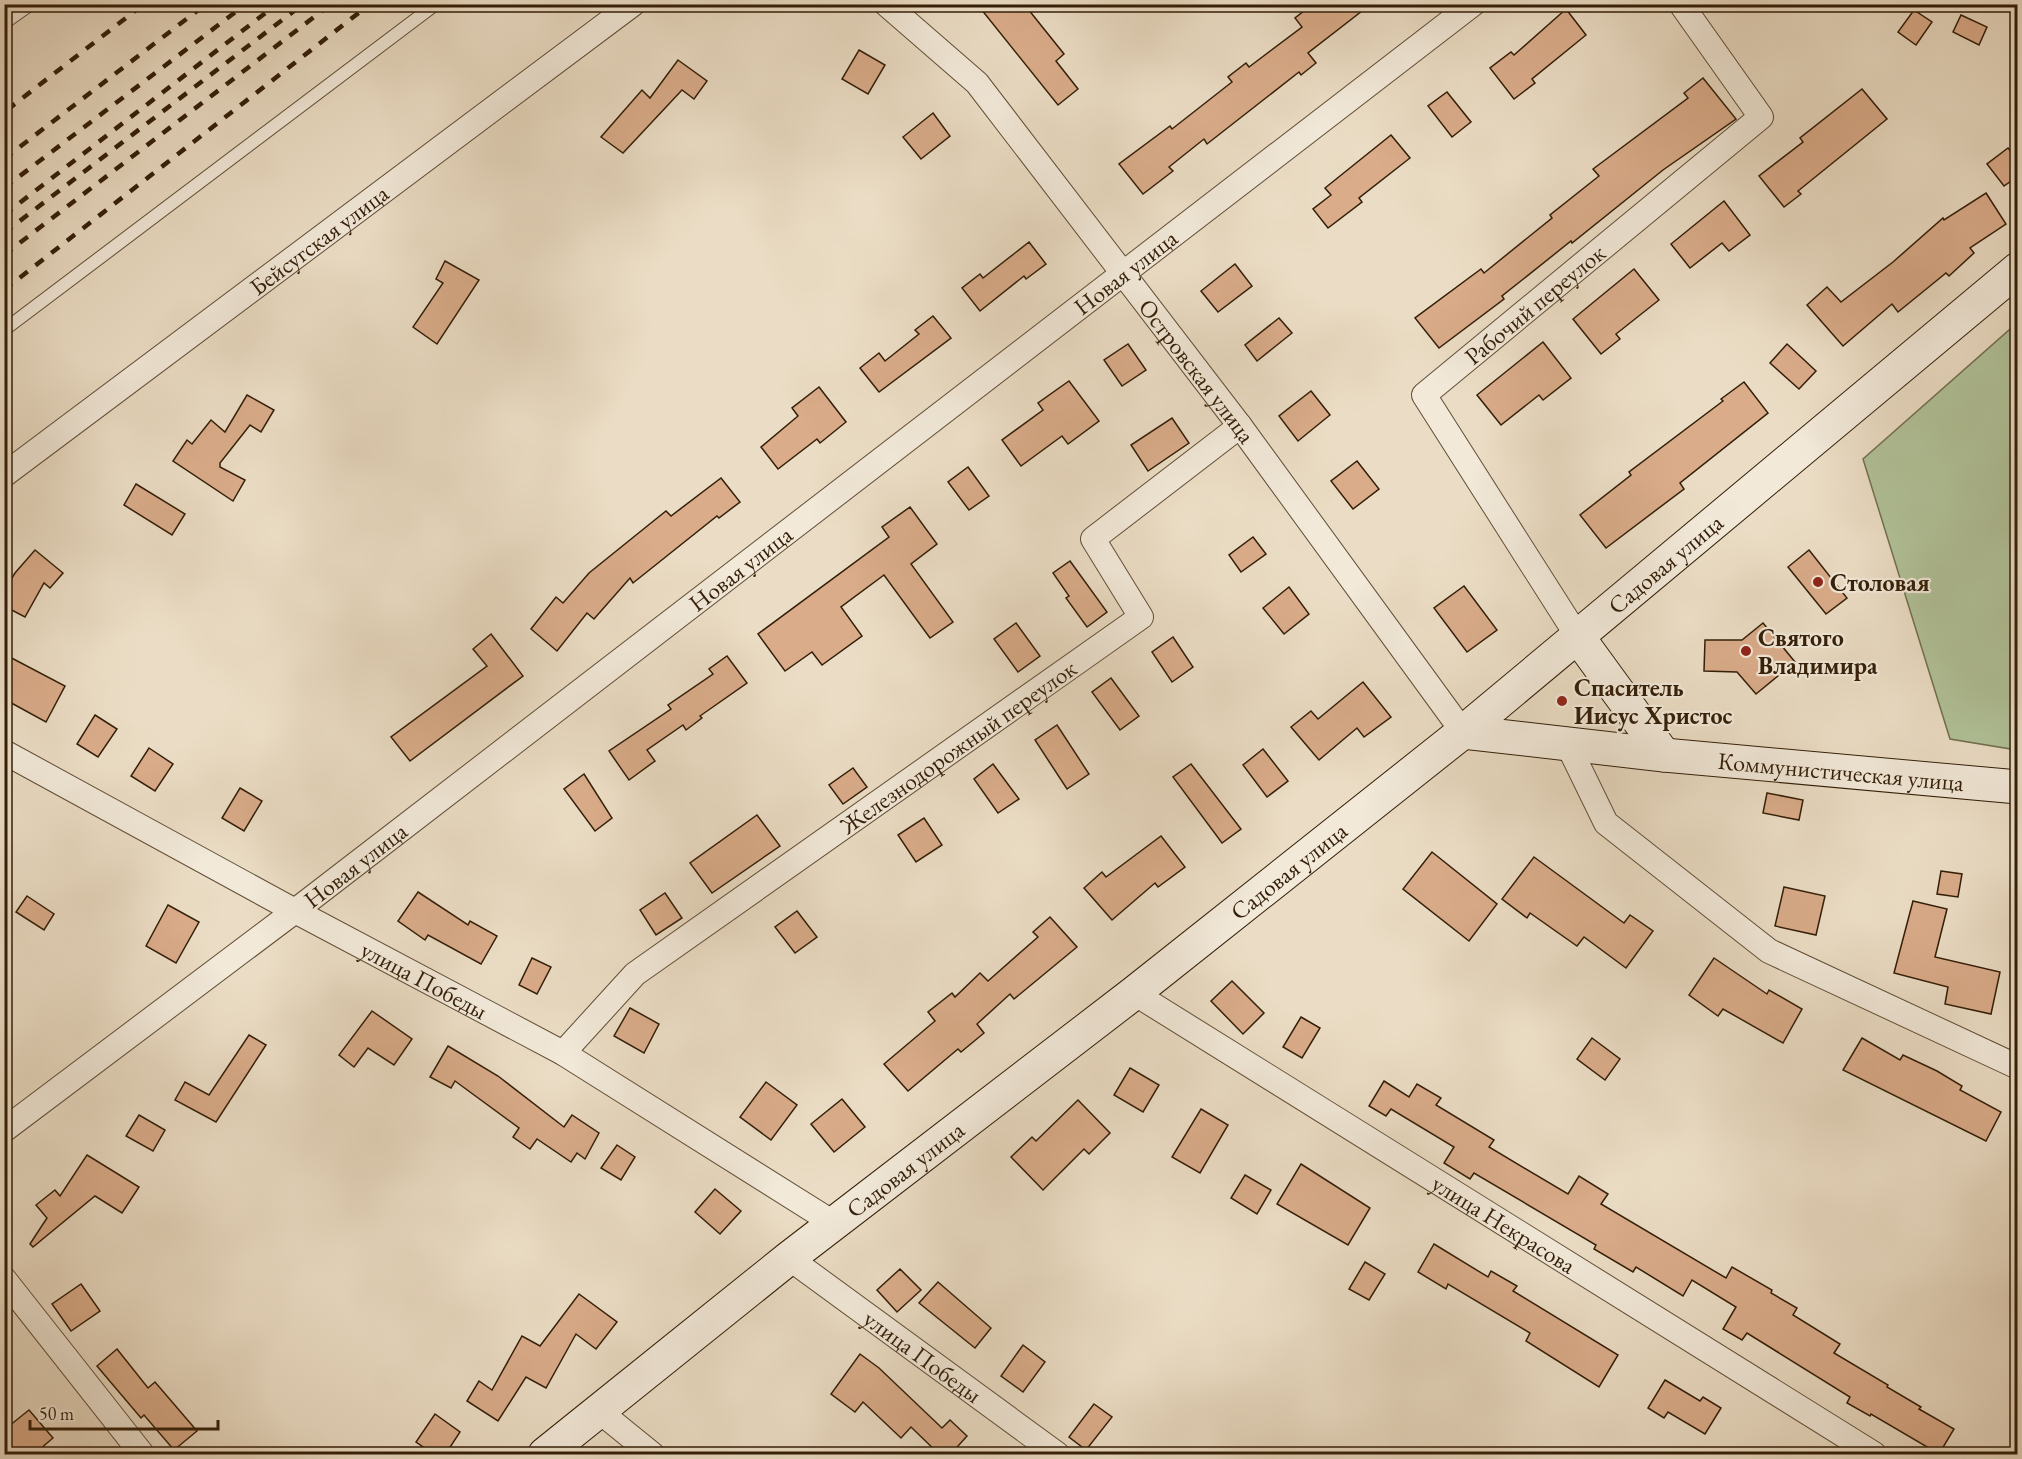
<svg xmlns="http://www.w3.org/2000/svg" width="2022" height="1459" viewBox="0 0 2022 1459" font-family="'EB Garamond',serif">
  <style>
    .green { fill: #b1c299; stroke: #727050; stroke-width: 1.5 }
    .building { fill: #daac8a; stroke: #331e08; stroke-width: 1.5 }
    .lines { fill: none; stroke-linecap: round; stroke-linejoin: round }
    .lane-casing { stroke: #614e37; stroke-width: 14 }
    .street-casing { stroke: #614e37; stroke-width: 26 }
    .secondary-casing { stroke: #331e08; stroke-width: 35 }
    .lane { stroke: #f2e9d9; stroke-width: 12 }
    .street { stroke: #f2e9d9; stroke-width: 24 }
    .secondary { stroke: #f2e9d9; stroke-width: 33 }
    .rail { stroke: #331e08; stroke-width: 4.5; stroke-dasharray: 10 10; stroke-linecap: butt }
    .poi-dot { fill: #8f2418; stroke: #f2e9d9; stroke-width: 2 }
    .labels { text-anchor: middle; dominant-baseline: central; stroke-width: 4.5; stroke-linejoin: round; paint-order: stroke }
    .street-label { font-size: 24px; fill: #331e08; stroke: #f2e9d9 }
    .poi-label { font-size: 24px; font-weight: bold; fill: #331e08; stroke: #f2e9d9; text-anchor: start }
  </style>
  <rect width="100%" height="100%" fill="#ebddc5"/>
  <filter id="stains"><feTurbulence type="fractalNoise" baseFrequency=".00333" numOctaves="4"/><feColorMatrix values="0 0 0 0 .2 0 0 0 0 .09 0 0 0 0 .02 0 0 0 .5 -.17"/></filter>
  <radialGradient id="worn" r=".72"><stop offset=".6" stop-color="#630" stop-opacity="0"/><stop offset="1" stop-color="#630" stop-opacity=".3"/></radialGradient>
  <!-- green -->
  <polygon class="green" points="2017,323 2017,750 1950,739 1863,459"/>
  <!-- building -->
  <g class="building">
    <polygon points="977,4 1024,4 1064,54 1056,61 1078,89 1058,105"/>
    <polygon points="1313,4 1371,4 1308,53 1316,63 1301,75 1299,72 1207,144 1204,139 1169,167 1173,171 1143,194 1119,164 1170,126 1172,129 1232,82 1228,77 1246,63 1249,67 1302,27 1295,18"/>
    <polygon points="1566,9 1586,35 1532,79 1535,83 1514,99 1490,68 1511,52 1514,55"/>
    <polygon points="1914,10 1932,22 1916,45 1898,32"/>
    <polygon points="1961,15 1987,27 1979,45 1953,32"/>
    <polygon points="859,50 885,65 868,94 842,79"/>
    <polygon points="678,60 707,81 694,99 682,90 623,153 601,137 642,90 650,98"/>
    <polygon points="1703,78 1736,119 1663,170 1572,243 1571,241 1502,296 1504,299 1439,348 1415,318 1481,269 1484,273 1552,218 1550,215 1599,176 1593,169 1688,98 1684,93"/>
    <polygon points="1862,89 1887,119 1798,191 1801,194 1784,207 1759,176 1803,142 1800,138"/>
    <polygon points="1447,92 1471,122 1452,137 1428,106"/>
    <polygon points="933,113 950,136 921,159 903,137"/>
    <polygon points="1391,135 1410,158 1359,198 1362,202 1328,228 1313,209 1331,195 1325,188"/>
    <polygon points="2008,148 2018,160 2018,176 2004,186 1987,164"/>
    <polygon points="1986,193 2006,224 1970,248 1974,253 1949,276 1946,273 1898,312 1892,304 1843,346 1807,305 1827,287 1841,302 1893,262 1943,218 1944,220"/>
    <polygon points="1724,201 1750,235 1729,251 1722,243 1690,268 1671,244"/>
    <polygon points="1029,242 1046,264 1026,279 1024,276 980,311 962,288 980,274 983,278"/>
    <polygon points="445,261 479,280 437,344 413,327 443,283 436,279"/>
    <polygon points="1235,264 1252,286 1218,312 1201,291"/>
    <polygon points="1634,269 1659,300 1616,334 1620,339 1601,354 1573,319"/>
    <polygon points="933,316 951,338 879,392 860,368 879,353 885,361 919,334 915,330"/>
    <polygon points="1279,318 1292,333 1257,361 1245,345"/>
    <polygon points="1543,342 1571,378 1543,400 1539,395 1501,425 1477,395"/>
    <polygon points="1128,344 1146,370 1122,386 1104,360"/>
    <polygon points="1787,344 1816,371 1799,389 1770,363"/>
    <polygon points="1069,381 1099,421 1068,444 1062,436 1021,466 1002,440 1043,410 1038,403"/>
    <polygon points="1744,382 1768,413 1680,483 1684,489 1606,548 1580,515 1631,475 1629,472 1723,401 1721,399"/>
    <polygon points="819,387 846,422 820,443 817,439 778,469 761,447 798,416 792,408"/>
    <polygon points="1311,391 1330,415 1298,441 1279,416"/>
    <polygon points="247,395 274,410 261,432 250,425 220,463 220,467 245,480 233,501 173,461 187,440 192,444 211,420 225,432"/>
    <polygon points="1172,418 1189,443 1148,471 1131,445"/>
    <polygon points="1357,461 1379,489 1353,509 1331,481"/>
    <polygon points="968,467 989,496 969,510 948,482"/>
    <polygon points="721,478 740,502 719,518 717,516 633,583 630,578 594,619 587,613 557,651 531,629 556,597 563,603 589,573 646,527 666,511 671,516"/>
    <polygon points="136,484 185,514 172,535 124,505"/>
    <polygon points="910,507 937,544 911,564 953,622 930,638 884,575 841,607 862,636 822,665 812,652 785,671 758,634 889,537 882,527"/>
    <polygon points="1253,537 1266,554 1241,572 1229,555"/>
    <polygon points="35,550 63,573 50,588 44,583 25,617 4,606 4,591 15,573"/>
    <polygon points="1809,550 1847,598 1826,614 1788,567"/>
    <polygon points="1070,561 1107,612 1087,627 1066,598 1069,596 1053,573"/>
    <polygon points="1464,586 1497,630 1467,652 1434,608"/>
    <polygon points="1289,587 1309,614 1284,634 1263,608"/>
    <polygon points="1016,623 1040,656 1018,672 994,639"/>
    <polygon points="1763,623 1795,662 1756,694 1737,672 1704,671 1705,640 1742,640"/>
    <polygon points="491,634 523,676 410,761 391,737 487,666 473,649"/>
    <polygon points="1173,637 1193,667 1172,682 1152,652"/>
    <polygon points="4,654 65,686 46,722 4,699"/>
    <polygon points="727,656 747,683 700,716 702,718 686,730 683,725 647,750 655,761 629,780 609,751 671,709 668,705 713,674 709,669"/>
    <polygon points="1111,678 1139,716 1120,730 1092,692"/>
    <polygon points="1363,682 1391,717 1364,737 1357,728 1319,760 1291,727 1311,711 1318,719"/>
    <polygon points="95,715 117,729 98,757 77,744"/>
    <polygon points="1057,725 1089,774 1067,789 1035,740"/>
    <polygon points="149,748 173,764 155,791 131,776"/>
    <polygon points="1263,749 1288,781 1267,797 1243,765"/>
    <polygon points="993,764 1019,799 998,813 974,779"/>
    <polygon points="1191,764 1241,829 1222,843 1173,777"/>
    <polygon points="853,768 867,787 843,804 829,785"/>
    <polygon points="584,774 612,818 595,831 564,789"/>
    <polygon points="240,788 262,801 244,831 222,818"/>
    <polygon points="1767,793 1803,800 1799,820 1763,813"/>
    <polygon points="757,815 780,846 712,893 690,863"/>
    <polygon points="924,818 942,845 916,862 898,835"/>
    <polygon points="1161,836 1185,867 1158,887 1155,883 1112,920 1084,888 1102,872 1106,877"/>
    <polygon points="1432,852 1497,904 1469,941 1403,889"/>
    <polygon points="1534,857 1624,923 1630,915 1653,931 1626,968 1584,937 1577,946 1530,913 1527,918 1502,899"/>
    <polygon points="1941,871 1962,874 1958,897 1937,894"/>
    <polygon points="1784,887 1825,896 1816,935 1775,926"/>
    <polygon points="418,892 468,925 470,921 497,936 481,964 428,935 425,940 398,921"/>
    <polygon points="665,893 682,918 656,935 640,910"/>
    <polygon points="27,896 54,914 44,930 16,912"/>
    <polygon points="1913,901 1947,909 1935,957 2000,972 1991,1014 1945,1004 1948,987 1894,973"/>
    <polygon points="168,905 199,922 176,963 146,946"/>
    <polygon points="797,911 817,937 795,953 775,927"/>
    <polygon points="1050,917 1077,947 1014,999 1010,994 977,1024 984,1033 961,1052 958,1049 908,1091 884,1064 935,1021 928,1012 952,993 955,997 980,973 988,981 1038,937 1033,932"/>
    <polygon points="532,958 551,967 537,994 519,985"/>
    <polygon points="1714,958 1767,994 1769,990 1802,1009 1783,1043 1723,1009 1718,1016 1689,995"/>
    <polygon points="1232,981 1264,1013 1243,1034 1211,1001"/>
    <polygon points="630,1008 659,1024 644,1053 614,1036"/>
    <polygon points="372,1011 412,1039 394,1065 368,1048 354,1067 339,1055"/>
    <polygon points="1301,1017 1320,1028 1302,1058 1283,1047"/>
    <polygon points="249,1035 266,1045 216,1122 175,1100 185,1082 209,1095"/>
    <polygon points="1592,1038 1620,1059 1605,1080 1577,1059"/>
    <polygon points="1862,1038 1900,1060 1903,1055 1937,1071 1962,1086 1960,1090 2001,1112 1986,1141 1843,1070"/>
    <polygon points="448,1046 498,1076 564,1127 572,1115 599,1133 585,1159 577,1153 571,1162 537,1139 530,1149 513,1137 519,1128 455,1081 451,1088 430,1077"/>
    <polygon points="1130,1068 1159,1085 1143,1112 1114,1095"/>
    <polygon points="1384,1081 1409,1097 1417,1084 1441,1098 1436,1105 1494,1140 1489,1147 1568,1194 1579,1176 1608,1194 1601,1204 1726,1278 1732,1267 1772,1290 1771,1293 1797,1308 1793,1315 1840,1344 1834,1353 1888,1385 1887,1387 1921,1407 1919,1409 1954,1429 1939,1454 1871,1414 1870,1416 1847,1403 1850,1397 1747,1333 1742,1340 1723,1329 1736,1307 1692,1280 1683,1296 1636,1267 1633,1272 1594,1249 1596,1245 1474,1173 1470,1179 1444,1163 1454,1147 1391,1109 1386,1116 1369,1106"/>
    <polygon points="766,1082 797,1105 771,1140 740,1117"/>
    <polygon points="842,1099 865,1127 834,1152 811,1124"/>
    <polygon points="1078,1100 1110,1133 1089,1154 1084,1149 1043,1190 1011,1157 1032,1137 1036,1141"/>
    <polygon points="1201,1109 1228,1125 1200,1173 1172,1157"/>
    <polygon points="139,1115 165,1130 153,1151 126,1136"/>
    <polygon points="617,1145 635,1157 621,1180 601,1168"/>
    <polygon points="87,1155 139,1187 122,1213 95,1196 33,1247 30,1244 47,1218 36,1205 55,1190 60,1196"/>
    <polygon points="1301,1164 1370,1208 1348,1245 1277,1204"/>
    <polygon points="1245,1175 1271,1190 1257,1214 1231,1198"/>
    <polygon points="715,1189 741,1211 720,1234 695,1212"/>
    <polygon points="1434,1244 1488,1277 1491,1271 1517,1286 1513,1291 1618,1355 1599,1387 1526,1341 1530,1333 1448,1284 1446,1289 1418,1272"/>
    <polygon points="1365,1262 1385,1274 1369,1300 1349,1289"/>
    <polygon points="900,1269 921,1290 897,1312 877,1290"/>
    <polygon points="938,1282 991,1328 975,1348 919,1303"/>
    <polygon points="81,1284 100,1311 71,1331 52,1304"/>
    <polygon points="579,1294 617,1322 596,1349 576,1334 546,1388 526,1377 498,1421 467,1401 479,1381 492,1390 522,1336 540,1346"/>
    <polygon points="1023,1345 1045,1362 1023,1392 1001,1376"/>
    <polygon points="117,1349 148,1388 155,1382 197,1431 174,1450 144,1415 141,1418 97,1366"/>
    <polygon points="860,1354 879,1368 942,1428 950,1420 967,1436 950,1455 940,1455 911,1427 901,1438 863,1402 855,1412 831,1394"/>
    <polygon points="1665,1380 1700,1401 1703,1397 1721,1408 1705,1434 1668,1412 1664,1418 1648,1408"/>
    <polygon points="1094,1404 1112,1417 1086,1450 1069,1437"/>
    <polygon points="29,1410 53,1438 33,1455 4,1455 4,1430"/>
    <polygon points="435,1414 460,1432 445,1455 435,1455 416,1442"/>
  </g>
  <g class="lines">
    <defs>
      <g id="lane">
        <polyline points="4,23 31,4"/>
        <polyline points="4,330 436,4"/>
      </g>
      <g id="street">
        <path id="s1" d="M886,4L977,83L1240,426L1463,732"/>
        <path id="s2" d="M4,475L633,4"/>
        <path id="s3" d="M1578,637L1424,395L1761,117L1681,4"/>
        <polyline points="1567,743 1606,823 1769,951 2018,1067"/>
        <path id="s4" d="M4,752L295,911L563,1053L835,1224"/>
        <path id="s5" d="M1134,993L1874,1454"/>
        <path id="s6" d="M563,1053L635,974L1141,617L1093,539L1240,426"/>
        <path id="s7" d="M4,1130L295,911L1473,4"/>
        <path id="s8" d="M789,1258L1057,1454"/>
        <polyline points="4,1279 142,1454"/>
        <polyline points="599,1411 652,1454"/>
      </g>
      <g id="secondary">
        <polyline points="1578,637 1664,755"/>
        <path id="s9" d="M1463,732L1664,755L2018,787"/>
        <path id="s10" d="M545,1454L789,1258L1134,993L1463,732L2018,269"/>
      </g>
    </defs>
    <!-- lane casing -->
    <use href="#lane" class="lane-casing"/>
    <!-- street casing -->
    <use href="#street" class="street-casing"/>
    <!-- secondary casing -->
    <use href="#secondary" class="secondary-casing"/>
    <!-- lane -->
    <use href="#lane" class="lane"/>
    <!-- street -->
    <use href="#street" class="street"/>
    <!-- secondary -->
    <use href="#secondary" class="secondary"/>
    <!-- rail -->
    <g class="rail">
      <polyline points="7,110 144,4"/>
      <polyline points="4,159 206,4"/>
      <polyline points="4,188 246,4"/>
      <polyline points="4,215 277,4"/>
      <polyline points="4,233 303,4"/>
      <polyline points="4,255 331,4"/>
      <polyline points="4,290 370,4"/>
    </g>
  </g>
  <!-- markers -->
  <g class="poi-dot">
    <circle cx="1818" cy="582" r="6"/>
    <circle cx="1746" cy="651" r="6"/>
    <circle cx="1562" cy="701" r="6"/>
  </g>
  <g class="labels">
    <!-- street labels -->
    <g class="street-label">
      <text stroke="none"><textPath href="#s2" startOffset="393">Бейсугская улица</textPath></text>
      <text stroke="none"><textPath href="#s7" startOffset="1412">Новая улица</textPath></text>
      <text stroke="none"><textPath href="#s3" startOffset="430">Рабочий переулок</textPath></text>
      <text stroke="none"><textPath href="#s1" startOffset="483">Островская улица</textPath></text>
      <text stroke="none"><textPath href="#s10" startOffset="1431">Садовая улица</textPath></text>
      <text stroke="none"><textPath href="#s7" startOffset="926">Новая улица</textPath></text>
      <text stroke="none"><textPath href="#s6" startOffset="502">Железнодорожный переулок</textPath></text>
      <text stroke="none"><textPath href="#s9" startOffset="380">Коммунистическая улица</textPath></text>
      <text stroke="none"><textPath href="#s7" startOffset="440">Новая улица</textPath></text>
      <text stroke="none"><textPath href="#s10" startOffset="945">Садовая улица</textPath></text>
      <text stroke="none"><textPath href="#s4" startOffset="478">улица Победы</textPath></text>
      <text stroke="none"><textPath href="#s10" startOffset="459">Садовая улица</textPath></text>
      <text stroke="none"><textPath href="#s5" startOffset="436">улица Некрасова</textPath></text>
      <text stroke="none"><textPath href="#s8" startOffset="166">улица Победы</textPath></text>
    </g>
    <!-- poi labels -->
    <g class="poi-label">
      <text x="1830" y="582">Столовая</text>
      <text x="1758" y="637">Святого<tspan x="1758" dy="28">Владимира</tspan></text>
      <text x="1574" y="687">Спаситель<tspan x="1574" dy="28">Иисус Христос</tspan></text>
    </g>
  </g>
  <!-- margin -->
  <rect width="2022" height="1459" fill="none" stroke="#ebddc5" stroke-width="24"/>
  <rect x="6" y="6" width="2010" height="1447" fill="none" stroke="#331e08" stroke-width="3"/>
  <rect x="12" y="12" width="1998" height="1435" fill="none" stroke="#331e08" stroke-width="1.5"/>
  <!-- scale -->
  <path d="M30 1420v9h188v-9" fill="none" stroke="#331e08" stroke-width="3"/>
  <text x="39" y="1420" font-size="18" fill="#331e08" stroke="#f2e9d9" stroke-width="4.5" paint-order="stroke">50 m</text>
  <rect width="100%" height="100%" filter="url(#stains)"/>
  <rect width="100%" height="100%" fill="url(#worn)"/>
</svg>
